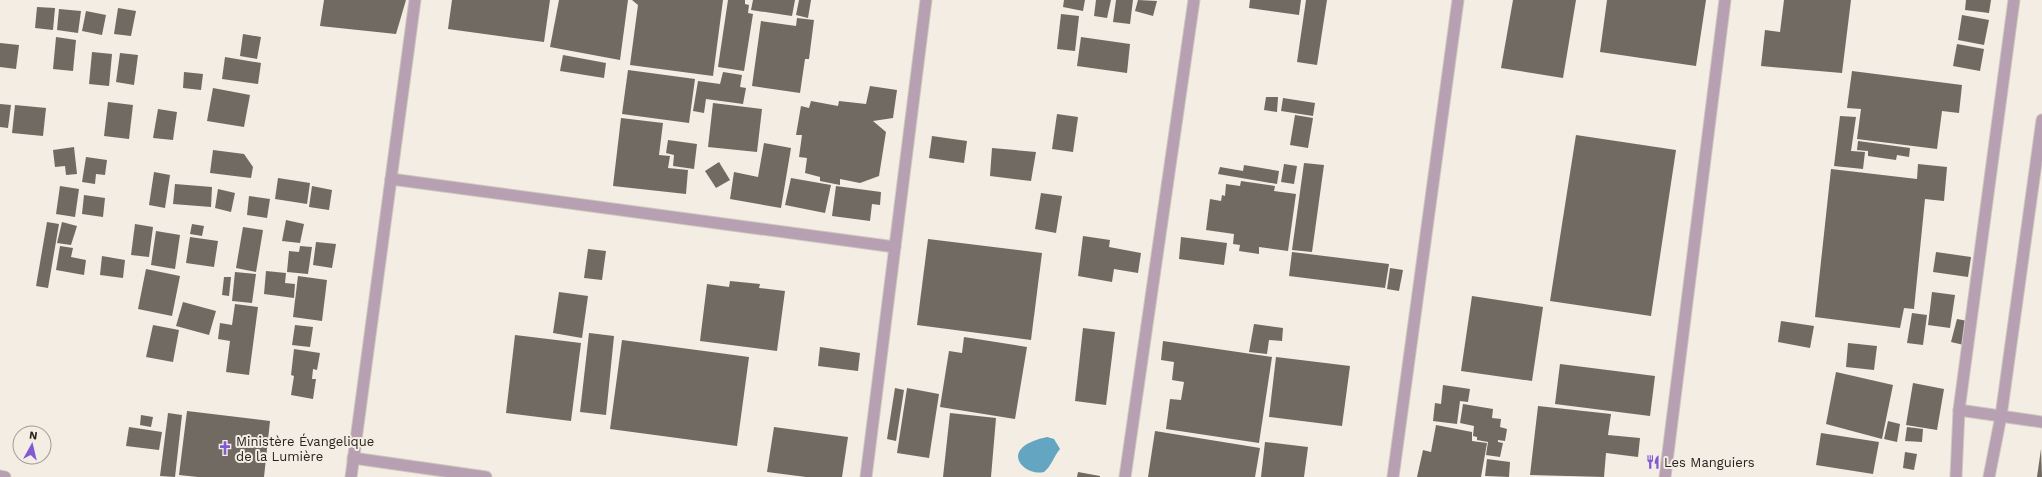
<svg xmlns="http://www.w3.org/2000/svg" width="2042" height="477" viewBox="0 0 2042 477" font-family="'Work Sans',sans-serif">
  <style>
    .water { fill: #64a5c1 }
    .building { fill: #716a62 }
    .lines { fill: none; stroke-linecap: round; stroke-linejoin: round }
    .minor-casing { stroke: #cec9c0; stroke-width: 13 }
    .tertiary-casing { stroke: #cec9c0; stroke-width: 13 }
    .minor { stroke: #b7a0b1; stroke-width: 11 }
    .tertiary { stroke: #b7a0b1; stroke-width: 11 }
    .labels { text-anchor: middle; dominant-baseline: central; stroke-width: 4; stroke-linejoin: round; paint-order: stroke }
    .poi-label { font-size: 13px; fill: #272521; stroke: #f3ede3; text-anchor: start }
  </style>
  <rect width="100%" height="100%" fill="#f3ede3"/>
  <!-- water -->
  <path class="water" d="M1047,437L1054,439L1060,449C1054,456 1051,467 1044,472C1024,477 996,448 1047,437Z"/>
  <!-- building -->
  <g class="building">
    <polygon points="324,0 406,0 396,34 320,26"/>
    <polygon points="452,0 550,0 544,42 448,29"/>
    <polygon points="559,0 628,0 620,60 550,47"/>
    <polygon points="632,0 723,0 713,76 630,65 638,5"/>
    <polygon points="728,0 745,0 745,4 749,5 748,13 753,14 744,71 718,67"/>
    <polygon points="753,0 795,0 792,16 751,10"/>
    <polygon points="799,0 811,0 808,18 796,15"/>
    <polygon points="1064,0 1085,0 1083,11 1063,7"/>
    <polygon points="1096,0 1111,0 1107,18 1094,16"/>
    <polygon points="1116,0 1133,0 1130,24 1113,22"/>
    <polygon points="1138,0 1157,1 1153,16 1135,11"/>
    <polygon points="1250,0 1301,0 1299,15 1249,8"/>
    <polygon points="1306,0 1327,0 1317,65 1297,62"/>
    <polygon points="1513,0 1576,0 1563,78 1501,68"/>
    <polygon points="1607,0 1706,0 1696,66 1600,52"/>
    <polygon points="1784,0 1851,0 1842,73 1761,66 1765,30 1780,32"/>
    <polygon points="1966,0 1991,0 1989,13 1965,10"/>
    <polygon points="37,7 55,8 53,30 35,28"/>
    <polygon points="118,8 136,11 131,36 114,34"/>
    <polygon points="59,9 81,11 78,33 57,30"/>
    <polygon points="86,11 106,15 102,35 82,31"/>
    <polygon points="1061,14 1079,16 1075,51 1057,49"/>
    <polygon points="1962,15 1989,20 1984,45 1958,40"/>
    <polygon points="797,18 814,20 809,59 805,59 800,93 752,86 761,21 796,26"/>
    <polygon points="243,34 261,37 257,59 240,56"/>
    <polygon points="56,37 76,40 73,71 53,69"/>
    <polygon points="1081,37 1130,44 1127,73 1077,66"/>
    <polygon points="0,43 19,45 16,69 0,67"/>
    <polygon points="1957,44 1984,49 1980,71 1953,66"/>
    <polygon points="92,52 112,54 109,86 89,84"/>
    <polygon points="120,53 138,55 134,85 116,82"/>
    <polygon points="563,55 606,63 604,78 560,71"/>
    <polygon points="225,57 261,63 258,84 222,79"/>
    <polygon points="628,70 695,79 689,123 622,114"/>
    <polygon points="1852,71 1962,85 1959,113 1942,111 1937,149 1857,139 1861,109 1847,108"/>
    <polygon points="184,72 203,74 201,90 183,88"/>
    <polygon points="723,72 742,75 740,87 746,88 743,104 706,99 704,113 693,111 698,81 720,84"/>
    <polygon points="870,86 897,90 893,118 873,121 886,132 879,176 860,183 840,179 840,185 820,181 820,177 805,173 807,158 799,157 802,135 796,135 801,106 809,108 811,101 838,106 839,101 866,104"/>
    <polygon points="213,88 250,95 244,127 207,121"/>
    <polygon points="1266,97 1278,97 1277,112 1264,110"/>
    <polygon points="1283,98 1315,103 1313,116 1281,111"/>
    <polygon points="108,102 133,105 129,139 104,136"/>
    <polygon points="713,103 762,109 757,152 708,147"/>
    <polygon points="0,104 11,105 8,128 0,127"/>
    <polygon points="15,105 46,108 43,136 12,133"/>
    <polygon points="158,109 177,112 173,140 153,138"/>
    <polygon points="1057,114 1078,117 1073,152 1052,149"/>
    <polygon points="1295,115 1313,118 1308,148 1290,145"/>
    <polygon points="1840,116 1856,117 1851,151 1865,152 1863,169 1834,166"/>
    <polygon points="621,118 663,123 659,155 670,156 668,168 688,170 686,194 613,186"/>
    <polygon points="1576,135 1676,150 1651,316 1550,301"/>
    <polygon points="932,136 967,141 964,163 929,158"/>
    <polygon points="668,140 697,144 694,169 673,166 674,155 666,153"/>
    <polygon points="1858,141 1910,148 1909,157 1897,155 1896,160 1868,156 1868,151 1857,150"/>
    <polygon points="764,143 791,148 781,208 730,199 734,172 758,177"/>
    <polygon points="74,147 77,174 66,175 65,166 55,167 53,150"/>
    <polygon points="992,148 1036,152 1031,181 990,176"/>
    <polygon points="213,150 244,154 253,167 251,178 210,173"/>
    <polygon points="86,157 107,160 105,175 96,174 95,184 82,182"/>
    <polygon points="719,162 730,180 716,188 705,171"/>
    <polygon points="1304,163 1324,165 1312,252 1292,250"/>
    <polygon points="1284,164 1297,166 1294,184 1281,182"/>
    <polygon points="1918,164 1947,167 1944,201 1925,199 1914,309 1904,308 1900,328 1815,317 1831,169 1917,179"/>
    <polygon points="1244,165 1279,171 1277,184 1218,174 1220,167 1243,171"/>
    <polygon points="154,172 170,175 165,208 149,205"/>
    <polygon points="278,178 310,183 307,204 275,199"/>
    <polygon points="791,178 831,185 825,213 785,205"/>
    <polygon points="1241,181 1275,186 1274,191 1296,194 1288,251 1259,247 1259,254 1239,251 1240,245 1233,244 1234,234 1206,230 1210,199 1221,201 1222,195 1225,196 1226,184 1240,186"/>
    <polygon points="175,184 212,187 211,207 173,204"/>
    <polygon points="60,186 79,189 75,217 56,214"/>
    <polygon points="312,186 332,190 329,210 309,207"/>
    <polygon points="836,186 881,192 880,205 872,204 870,221 832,216"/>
    <polygon points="218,189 235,193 231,212 215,208"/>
    <polygon points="1041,193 1062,196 1056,233 1035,229"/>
    <polygon points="84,195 105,198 103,217 82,214"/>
    <polygon points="249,196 270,199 267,218 247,215"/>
    <polygon points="286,220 304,224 300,243 282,241"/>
    <polygon points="47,222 59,224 48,288 36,286"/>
    <polygon points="62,222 77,226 71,245 57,243"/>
    <polygon points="135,224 153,227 149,257 131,255"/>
    <polygon points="192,224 204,226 202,236 190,234"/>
    <polygon points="243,227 263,230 256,272 236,268"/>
    <polygon points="156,231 180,235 175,269 151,265"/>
    <polygon points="1083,236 1110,240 1109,247 1141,253 1138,273 1114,269 1112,282 1078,276"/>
    <polygon points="190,237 218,241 214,267 186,263"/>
    <polygon points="1181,237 1227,243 1224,265 1179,259"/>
    <polygon points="928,239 1042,253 1031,340 917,325"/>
    <polygon points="316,242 336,244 332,268 313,265"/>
    <polygon points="60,246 73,248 71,257 86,260 84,275 56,270"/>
    <polygon points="300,246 312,247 308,274 287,272 289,251 299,252"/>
    <polygon points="588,249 606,251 602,280 584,278"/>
    <polygon points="1292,252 1389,264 1385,288 1289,276"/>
    <polygon points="1936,252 1971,257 1968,277 1933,272"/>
    <polygon points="102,256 125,260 123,278 100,275"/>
    <polygon points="1390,268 1403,270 1399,291 1387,289"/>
    <polygon points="146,269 180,276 172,316 138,309"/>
    <polygon points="266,271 286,273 285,283 295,284 294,298 264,294"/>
    <polygon points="235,272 256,274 252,303 232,301"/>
    <polygon points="298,276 327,280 322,321 293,317"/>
    <polygon points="224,277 231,277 229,296 222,295"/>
    <polygon points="730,281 760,284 759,288 785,291 777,351 700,341 707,284 729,287"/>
    <polygon points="559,292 588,296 582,338 553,333"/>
    <polygon points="1932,292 1955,295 1950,328 1928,325"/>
    <polygon points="1472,296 1543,307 1532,381 1461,371"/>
    <polygon points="183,302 216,311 209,335 176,326"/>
    <polygon points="235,304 258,307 249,375 226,372 230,341 218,339 220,323 232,325"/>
    <polygon points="1912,313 1927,315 1923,345 1907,343"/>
    <polygon points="1957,319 1973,322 1968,346 1951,342"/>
    <polygon points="1781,321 1814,326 1810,348 1778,342"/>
    <polygon points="1254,324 1283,328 1282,341 1269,340 1267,354 1249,352"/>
    <polygon points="153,325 179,330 173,362 146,357"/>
    <polygon points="295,325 313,327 310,347 292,345"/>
    <polygon points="1083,328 1115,332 1106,405 1075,401"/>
    <polygon points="589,333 614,336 606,415 580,412"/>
    <polygon points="515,335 581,343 571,421 506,413"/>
    <polygon points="964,337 1027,347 1015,419 940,407 949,351 962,353"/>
    <polygon points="622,340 749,357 737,446 610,429"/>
    <polygon points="1163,341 1272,357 1259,443 1166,429 1170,399 1181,400 1184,382 1172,380 1174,362 1161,360"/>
    <polygon points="1848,343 1877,346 1874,370 1846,367"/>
    <polygon points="820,347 860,353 858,371 818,366"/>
    <polygon points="294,349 320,353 317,370 313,369 312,379 316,379 313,399 291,395 294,376 291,375"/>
    <polygon points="1276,357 1350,366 1342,426 1269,417"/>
    <polygon points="1560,364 1655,376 1650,416 1555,404"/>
    <polygon points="1836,372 1893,385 1882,439 1826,424"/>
    <polygon points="1913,383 1944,389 1937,430 1906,425"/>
    <polygon points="1443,385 1470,389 1468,402 1460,401 1457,424 1433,421 1435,403 1441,404"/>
    <polygon points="895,388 904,390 896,441 887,439"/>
    <polygon points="907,388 939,394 929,458 897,453"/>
    <polygon points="1463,404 1493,409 1492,418 1501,419 1500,427 1507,429 1505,441 1498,440 1498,442 1503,443 1500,457 1486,455 1488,442 1477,440 1477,437 1473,436 1474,426 1460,423"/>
    <polygon points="1538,406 1611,414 1608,435 1640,438 1638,457 1606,453 1604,477 1530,475"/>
    <polygon points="187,411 270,421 264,477 198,477 179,475"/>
    <polygon points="168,413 182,415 175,477 160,476"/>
    <polygon points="950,413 996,418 991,477 943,477"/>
    <polygon points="141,415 153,417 151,427 140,425"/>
    <polygon points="1888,421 1900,424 1897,442 1884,439"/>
    <polygon points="1436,425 1472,432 1472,441 1487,443 1481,477 1417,477 1423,450 1431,452"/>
    <polygon points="129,427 162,432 159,450 126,446"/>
    <polygon points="774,427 848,437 842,477 806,477 767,472"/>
    <polygon points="1907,427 1923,429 1922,442 1905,441"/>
    <polygon points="1155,431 1260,448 1255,477 1148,477"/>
    <polygon points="1821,433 1879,442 1873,474 1816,465"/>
    <polygon points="1265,442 1308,447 1304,477 1261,477"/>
    <polygon points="2041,449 2042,477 2037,477"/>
    <polygon points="1905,452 1917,454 1914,470 1903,468"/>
    <polygon points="1487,459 1510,462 1509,477 1485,476"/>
    <polygon points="1078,472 1100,476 1100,477 1077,477"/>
  </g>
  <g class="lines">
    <defs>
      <g id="minor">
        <polyline points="391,179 895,247"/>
        <polyline points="1959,410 2042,422"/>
        <polyline points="353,458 486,477"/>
        <polyline points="0,476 5,477"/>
        <polyline points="351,477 415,0"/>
        <polyline points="866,477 926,0"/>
        <polyline points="1125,477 1194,0"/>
        <polyline points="1393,477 1458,0"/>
        <polyline points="1665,477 1725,0"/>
      </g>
      <g id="tertiary">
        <polyline points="1956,477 1959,410 2014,0"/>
        <polyline points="1989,477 2001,416 2042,120"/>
      </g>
    </defs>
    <!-- minor casing -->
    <use href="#minor" class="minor-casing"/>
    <!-- tertiary casing -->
    <use href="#tertiary" class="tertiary-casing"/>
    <!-- minor -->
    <use href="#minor" class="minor"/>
    <!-- tertiary -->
    <use href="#tertiary" class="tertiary"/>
  </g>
  <!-- icons -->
  <defs>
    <symbol id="church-bare" viewBox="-9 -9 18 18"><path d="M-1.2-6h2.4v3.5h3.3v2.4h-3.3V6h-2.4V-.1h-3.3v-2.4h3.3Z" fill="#8059d3" stroke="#f3ede3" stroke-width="2.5" paint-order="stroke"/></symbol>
    <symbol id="restaurant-bare" viewBox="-9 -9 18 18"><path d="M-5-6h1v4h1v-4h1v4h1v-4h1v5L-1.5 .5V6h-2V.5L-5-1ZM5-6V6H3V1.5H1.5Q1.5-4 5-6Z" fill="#8059d3" stroke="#f3ede3" stroke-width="2.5" paint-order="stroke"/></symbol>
  </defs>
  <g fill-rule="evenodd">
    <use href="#church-bare" x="215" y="438" width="20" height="20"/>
    <use href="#restaurant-bare" x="1643" y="452" width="20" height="20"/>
  </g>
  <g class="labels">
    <!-- poi labels -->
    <g class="poi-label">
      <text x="236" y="441">Ministère Évangelique<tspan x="236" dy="15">de la Lumière</tspan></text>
      <text x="1664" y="462">Les Manguiers</text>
    </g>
  </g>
  <!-- north arrow -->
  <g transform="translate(32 445) rotate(8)"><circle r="19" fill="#f3ede3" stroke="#a19d95"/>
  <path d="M0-3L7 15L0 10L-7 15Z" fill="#8059d3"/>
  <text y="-6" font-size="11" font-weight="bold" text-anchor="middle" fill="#272521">N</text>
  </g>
</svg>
